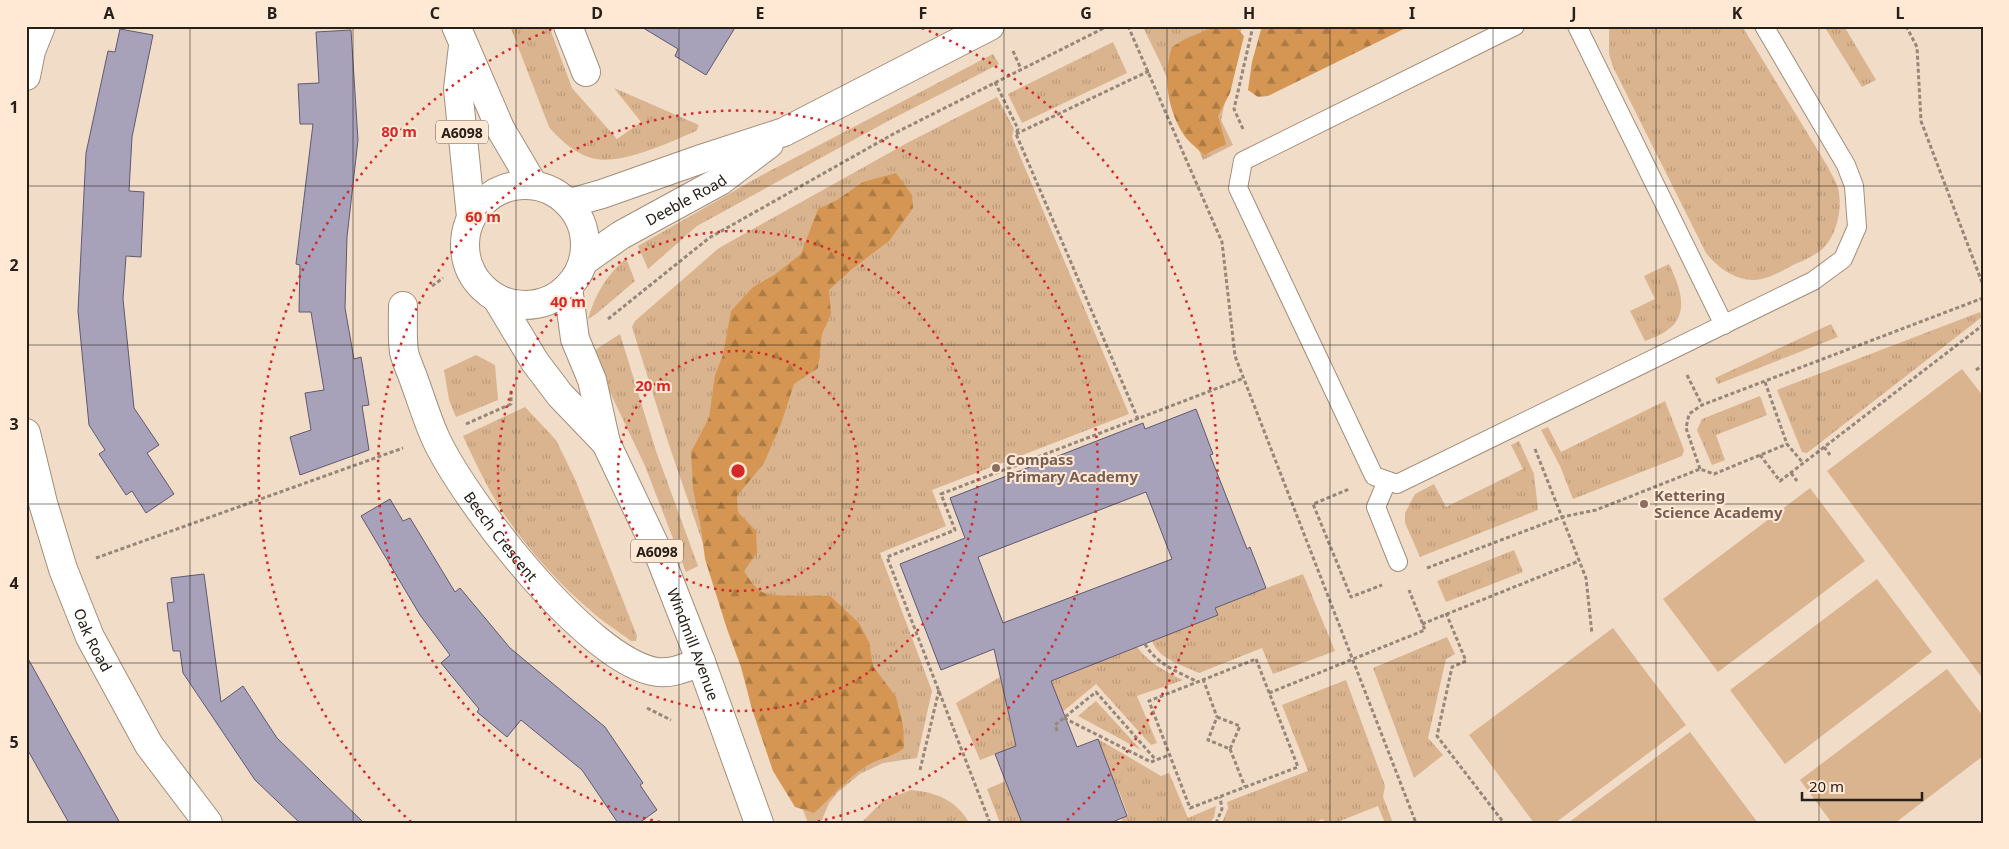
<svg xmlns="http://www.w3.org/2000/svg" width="2009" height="849" viewBox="0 0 2009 849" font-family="'Noto Sans',sans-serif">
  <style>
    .grass { fill: url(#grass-tufts) }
    .forest { fill: url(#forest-firs) }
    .park { fill: #dab48e }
    .building { fill: #a7a1ba; stroke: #5f5a71; fill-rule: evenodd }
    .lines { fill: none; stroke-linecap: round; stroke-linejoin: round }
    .lane-casing { stroke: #a28f7b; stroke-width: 20 }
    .street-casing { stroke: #a28f7b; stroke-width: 30 }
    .secondary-casing { stroke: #a28f7b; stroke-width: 30 }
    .primary-casing { stroke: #a28f7b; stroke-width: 30 }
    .path { stroke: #968779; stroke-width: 3; stroke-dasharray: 4 2.5; stroke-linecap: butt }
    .lane { stroke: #fff; stroke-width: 18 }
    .street { stroke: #fff; stroke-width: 28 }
    .secondary { stroke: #fff; stroke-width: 28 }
    .primary { stroke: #fff; stroke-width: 28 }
    .grid { fill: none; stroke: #272018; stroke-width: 1; stroke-opacity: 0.55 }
    .ring { fill: none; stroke: #d62828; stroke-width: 2.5; stroke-dasharray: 2.5 5 }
    .education-dot { fill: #8d6e63; stroke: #ffe9d5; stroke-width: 2 }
    .labels { text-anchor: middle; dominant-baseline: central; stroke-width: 4; stroke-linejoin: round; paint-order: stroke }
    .shield { fill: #ffe9d5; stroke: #685c51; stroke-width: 1 }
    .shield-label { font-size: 14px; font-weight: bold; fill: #272018 }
    .street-label { font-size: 15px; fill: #272018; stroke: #ffe9d5 }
    .education-label { font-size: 15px; font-weight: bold; fill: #785e54; stroke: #ffe9d5; text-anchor: start }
    .centre { fill: #d62828; stroke: #ffe9d5; stroke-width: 2.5 }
    .ring-label { font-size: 15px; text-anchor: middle; font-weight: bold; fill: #d62828; stroke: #ffe9d5; stroke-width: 4; stroke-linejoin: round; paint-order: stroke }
    .neatline { fill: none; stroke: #272018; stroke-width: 2 }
    .grid-label { font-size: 16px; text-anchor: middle; font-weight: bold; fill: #272018 }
  </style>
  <defs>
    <pattern id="grass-tufts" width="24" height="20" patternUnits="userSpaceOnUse" patternTransform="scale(1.25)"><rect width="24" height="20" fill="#dab48e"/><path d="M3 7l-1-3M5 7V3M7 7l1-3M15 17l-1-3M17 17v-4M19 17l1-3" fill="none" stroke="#bb9a7a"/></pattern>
    <pattern id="forest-firs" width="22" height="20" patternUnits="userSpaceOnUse" patternTransform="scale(1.25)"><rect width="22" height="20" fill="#d49652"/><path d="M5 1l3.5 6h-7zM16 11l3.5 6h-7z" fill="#ac7a43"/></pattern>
  </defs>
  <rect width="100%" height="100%" fill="#f1dcc8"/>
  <!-- grass -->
  <g class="grass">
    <path d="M510,26H549L572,88L617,139L641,122L614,88L699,125L696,131C671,142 623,164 596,159C578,156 561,141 549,127Z"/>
    <polygon points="1144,26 1242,26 1221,120 1233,145 1203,160 1160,62 1143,27"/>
    <path d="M1609,26H1742L1828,167C1831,174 1836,181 1838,188C1843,208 1837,238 1820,251C1812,257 1802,261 1793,265C1782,271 1767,280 1754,280C1734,280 1717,267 1706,253L1613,67L1609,54Z"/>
    <polygon points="1824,26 1844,26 1876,80 1862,87"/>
    <polygon points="1113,42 1127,73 1022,123 1008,94"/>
    <polygon points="993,54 999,64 888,121 697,226 648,269 638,246 762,175"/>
    <polygon points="997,97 1014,129 1012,137 1129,414 932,490 946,526 880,553 932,691 917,758 883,763 860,774 838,792 829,803 822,820 819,823 808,823 709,561 669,445 632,327 635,321 719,248 907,143"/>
    <path d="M626,258L635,281L596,314L588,319C595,294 607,275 626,258Z"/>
    <path d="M1669,264C1679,285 1692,315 1666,331C1660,336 1652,338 1645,341L1630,311L1655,299L1644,276Z"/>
    <polygon points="1980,312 1982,317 1807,453 1802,452 1777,390"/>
    <polygon points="1831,324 1838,337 1718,384 1715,378"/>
    <polygon points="620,334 656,451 698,566 686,572 645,466 600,371 592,352"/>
    <polygon points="476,355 495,365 498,400 456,417 449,400 444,370"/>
    <polygon points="1760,396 1767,415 1716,435 1725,460 1712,465 1697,430 1702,419"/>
    <polygon points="1665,401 1684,450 1682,456 1573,499 1560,466 1541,430 1548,427 1561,452"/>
    <path d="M525,407L556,440L575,479L637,636L636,641H631C618,631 603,622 591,611C557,582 527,548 502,511C487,487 475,462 463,436Z"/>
    <polygon points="1519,441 1534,474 1538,510 1420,557 1405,523 1405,513 1415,494 1434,484 1446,507 1523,469 1511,445"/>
    <polygon points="1514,550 1523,572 1446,602 1437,581"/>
    <path d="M1303,574L1335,651L1273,674L1262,648L1199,673C1183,665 1159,660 1152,641L1218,615L1215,608Z"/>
    <polygon points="1447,637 1455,654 1446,659 1428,738 1443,755 1414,778 1373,668"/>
    <path d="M1137,647C1150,664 1165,671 1183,680L1137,696L1157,743L1151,745L1096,684L1054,719L1028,690Z"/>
    <polygon points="1000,677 1016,746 980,760 956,703"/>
    <polygon points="1346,680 1385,786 1383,797 1393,823 1385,823 1378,806 1335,823 1325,823 1323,819 1312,823 1222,823 1228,808 1227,802 1308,771 1282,705"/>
    <polygon points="1096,701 1141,750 1078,716"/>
    <polygon points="1098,739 1161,776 1169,773 1188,818 1216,806 1214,817 1210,823 1123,823 1121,818 1128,815 1119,791 1111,793"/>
    <polygon points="1006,781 1022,823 1000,823 987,789"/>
    <path d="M911,790C934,792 955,799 968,821L962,823H861L884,800Z"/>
  </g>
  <!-- forest -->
  <g class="forest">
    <path d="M1217,26L1235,27L1244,36L1230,93L1218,116L1226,144L1204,155C1197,148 1187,141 1182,132C1167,107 1163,75 1172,47L1187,38Z"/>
    <polygon points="1262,26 1410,26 1268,96 1258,97 1248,90 1252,62"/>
    <path d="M896,173L912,195L913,208L889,241L852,269L829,290L831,314L822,334L818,368L794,384L781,424L764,463L737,496L738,512L756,531L757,553L744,571C749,579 754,587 762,592C775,598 814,595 830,596L859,623L869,642L873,666L896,697L903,725L904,748C893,757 880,758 868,765C847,778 833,796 814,813L795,807L773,771L752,709L741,667L727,629L705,559L701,528L693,489L691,452L709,418L715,375L723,355L731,311L753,287L774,275L801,254L818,209L837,200L863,182Z"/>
  </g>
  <!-- park -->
  <g class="park">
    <polygon points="1962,369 1983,396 1983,679 1827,471"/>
    <polygon points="1810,488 1865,561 1718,672 1663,599"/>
    <polygon points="1877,579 1932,652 1785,764 1730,690"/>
    <polygon points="1613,628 1686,725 1555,823 1534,823 1469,735"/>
    <polygon points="1947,669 1983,716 1983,756 1895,823 1832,823 1800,780"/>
    <polygon points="1690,732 1758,823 1568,823"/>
  </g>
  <!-- building -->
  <g class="building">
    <polygon points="640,26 736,26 706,75 675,56 678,49"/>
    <polygon points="120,29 153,35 132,137 129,191 144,192 141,257 126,256 123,299 134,408 159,445 147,453 174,494 146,513 132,491 126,495 99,454 105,450 89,425 78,311 86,153 108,51 115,52"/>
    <polygon points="351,30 358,140 347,237 345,308 354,359 361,357 369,405 362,406 369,450 300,475 290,437 311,430 305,393 324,390 311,312 299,312 300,265 296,264 313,124 300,124 298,84 319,83 316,32"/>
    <path d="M1196,409L1213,454L1210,455L1247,549L1250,547L1266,588L1215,608L1218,615L1051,681L1077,747L1098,739L1127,816L1110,823H1022L995,754L1016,746L994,649L941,670L900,564L965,538L950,498L1143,423L1145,429ZM1146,492L1172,559L1003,623L978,557Z"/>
    <polygon points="390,499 403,521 410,518 455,592 460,588 510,648 605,727 643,783 640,785 657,810 639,823 618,823 582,770 521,720 507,737 477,712 479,709 441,663 450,655 420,615 361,516"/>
    <polygon points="204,574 221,702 243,686 277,738 364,823 300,823 255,780 183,673 180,651 173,651 167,603 174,602 171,578"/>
    <polygon points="26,655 65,725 120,823 69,823 44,779 26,747"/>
  </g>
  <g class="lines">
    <defs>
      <g id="lane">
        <polyline points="1515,26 1243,161 1238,188 1374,476 1397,484 1813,281 1843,259 1857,227 1854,186 1846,165 1764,26"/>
        <polyline points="1577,26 1724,325"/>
        <polyline points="1387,481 1376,507 1398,562"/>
      </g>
      <g id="street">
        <polyline points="568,26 586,72"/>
        <polyline points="26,76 31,51 41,26"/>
        <path id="s1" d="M403,306C403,321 402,337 404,352C406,361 411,371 414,380C421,399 427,419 435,437C463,499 588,662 657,672C672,674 687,667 701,662"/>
        <path id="s2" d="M26,433L43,503L63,569L90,637L149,745L208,823"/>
      </g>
      <g id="secondary">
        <polyline points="570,203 602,194 704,158 784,132 990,26"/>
        <path id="s3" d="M584,261L621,235L720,181L769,144"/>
      </g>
      <g id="primary">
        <polyline points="456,26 500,128 533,184"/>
        <polyline points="463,46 458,89 471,217"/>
        <circle cx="525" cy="245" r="60"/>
        <path id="s4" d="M568,287L575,339L592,380L606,443L658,552L701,662L759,823"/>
        <polyline points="497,299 535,362 560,395 606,443"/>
      </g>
    </defs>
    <!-- lane casing -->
    <use href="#lane" class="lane-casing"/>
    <!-- street casing -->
    <use href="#street" class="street-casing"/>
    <!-- secondary casing -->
    <use href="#secondary" class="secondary-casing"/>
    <!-- primary casing -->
    <use href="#primary" class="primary-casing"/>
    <!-- path -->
    <g class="path">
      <polyline points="1128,26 1222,242 1235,356 1416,823"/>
      <polyline points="1906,26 1917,47 1921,121 1983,285"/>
      <polyline points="1013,51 1021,69"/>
      <polyline points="995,82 1018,129 1016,134 1138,419"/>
      <polyline points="1243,129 1234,109 1253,26"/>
      <polyline points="1016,134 1149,71"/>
      <polyline points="432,286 443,278"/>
      <polyline points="608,319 709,238 895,133 1108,26"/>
      <polyline points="1976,370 1983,365"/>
      <polyline points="1687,375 1702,405"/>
      <polyline points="1765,382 1787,444 1803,463"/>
      <polyline points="466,424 511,404 511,389"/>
      <polyline points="1824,447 1830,455"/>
      <polyline points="1535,449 1586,578 1592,634"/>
      <polyline points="1760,455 1780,481 1983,325"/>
      <polyline points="1700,469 1686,428 1689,414 1702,405 1983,298"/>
      <polyline points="1791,473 1797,481"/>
      <polyline points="1346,489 1347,490 1313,504 1351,597 1382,585"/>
      <polyline points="96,558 403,448"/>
      <polyline points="1427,568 1562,517 1596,510 1700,469 1714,474 1787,444"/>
      <polyline points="1446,613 1466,661 1452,667 1437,736 1504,823"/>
      <polyline points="1422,624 1579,561"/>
      <path d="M1145,644C1156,664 1178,672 1198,682"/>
      <polygon points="1256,659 1298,767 1190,808 1149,701"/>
      <polyline points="1203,679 1217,717"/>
      <polyline points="1269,693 1425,630 1409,590"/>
      <polyline points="647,708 671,720"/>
      <polygon points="1217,717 1240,726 1230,749 1208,740"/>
      <polyline points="1064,718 1151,762 1169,755"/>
      <polyline points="1057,731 1055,725 1096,692 1156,760"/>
      <polyline points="1230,749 1245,787"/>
      <polyline points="920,770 939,690"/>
      <polyline points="990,823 887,557 955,530 941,494 1244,378"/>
      <polyline points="1216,823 1222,809 1220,797"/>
    </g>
    <!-- lane -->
    <use href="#lane" class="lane"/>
    <!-- street -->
    <use href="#street" class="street"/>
    <!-- secondary -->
    <use href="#secondary" class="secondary"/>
    <!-- primary -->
    <use href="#primary" class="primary"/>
  </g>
  <!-- grid -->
  <path class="grid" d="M190,26V823M353,26V823M516,26V823M679,26V823M842,26V823M1004,26V823M1167,26V823M1330,26V823M1493,26V823M1656,26V823M1819,26V823M26,186H1983M26,345H1983M26,504H1983M26,663H1983"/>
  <!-- distance rings -->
  <g class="ring">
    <circle cx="738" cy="471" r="120"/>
    <circle cx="738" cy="471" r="240"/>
    <path d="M660 822A360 360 0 1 1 816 822"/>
    <path d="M411 822A480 480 0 0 1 554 28M922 28A480 480 0 0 1 1065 822"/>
  </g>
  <!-- markers -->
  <g class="education-dot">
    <circle cx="996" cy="468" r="5"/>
    <circle cx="1644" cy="504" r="5"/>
  </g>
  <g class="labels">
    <!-- shield labels -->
    <g class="shield">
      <rect x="436" y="120.5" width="52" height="23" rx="4"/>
      <rect x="631" y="539.5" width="52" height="23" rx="4"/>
    </g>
    <g class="shield-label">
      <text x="462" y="132">A6098</text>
      <text x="657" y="551">A6098</text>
    </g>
    <!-- street labels -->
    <g class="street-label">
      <text stroke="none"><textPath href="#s3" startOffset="119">Deeble Road</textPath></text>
      <text stroke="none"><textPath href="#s1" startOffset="256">Beech Crescent</textPath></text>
      <text stroke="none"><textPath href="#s2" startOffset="218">Oak Road</textPath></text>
      <text stroke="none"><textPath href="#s4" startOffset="381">Windmill Avenue</textPath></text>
    </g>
    <!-- education labels -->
    <g class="education-label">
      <text x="1006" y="459">Compass<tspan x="1006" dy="17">Primary Academy</tspan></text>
      <text x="1654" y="495">Kettering<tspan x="1654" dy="17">Science Academy</tspan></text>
    </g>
  </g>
  <circle cx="738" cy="471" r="8" class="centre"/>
  <g class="ring-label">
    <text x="399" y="137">80 m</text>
    <text x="483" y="222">60 m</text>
    <text x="568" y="307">40 m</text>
    <text x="653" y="391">20 m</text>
  </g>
  <!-- border -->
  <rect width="2009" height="849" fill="none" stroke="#ffe9d5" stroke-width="55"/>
  <!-- scale -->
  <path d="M1802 792v8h120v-8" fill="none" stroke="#272018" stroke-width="2.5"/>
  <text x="1809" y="792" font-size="15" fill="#272018" stroke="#ffe9d5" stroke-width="4" paint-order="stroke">20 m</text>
  <rect x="28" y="28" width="1954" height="794" class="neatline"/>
  <g class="grid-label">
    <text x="109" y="19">A</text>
    <text x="272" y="19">B</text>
    <text x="435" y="19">C</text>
    <text x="597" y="19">D</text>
    <text x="760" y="19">E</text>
    <text x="923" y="19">F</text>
    <text x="1086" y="19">G</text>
    <text x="1249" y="19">H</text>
    <text x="1412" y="19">I</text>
    <text x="1574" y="19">J</text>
    <text x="1737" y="19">K</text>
    <text x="1900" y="19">L</text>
    <text x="14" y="113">1</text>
    <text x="14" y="271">2</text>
    <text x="14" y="430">3</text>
    <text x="14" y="589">4</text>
    <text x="14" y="748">5</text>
  </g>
</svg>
